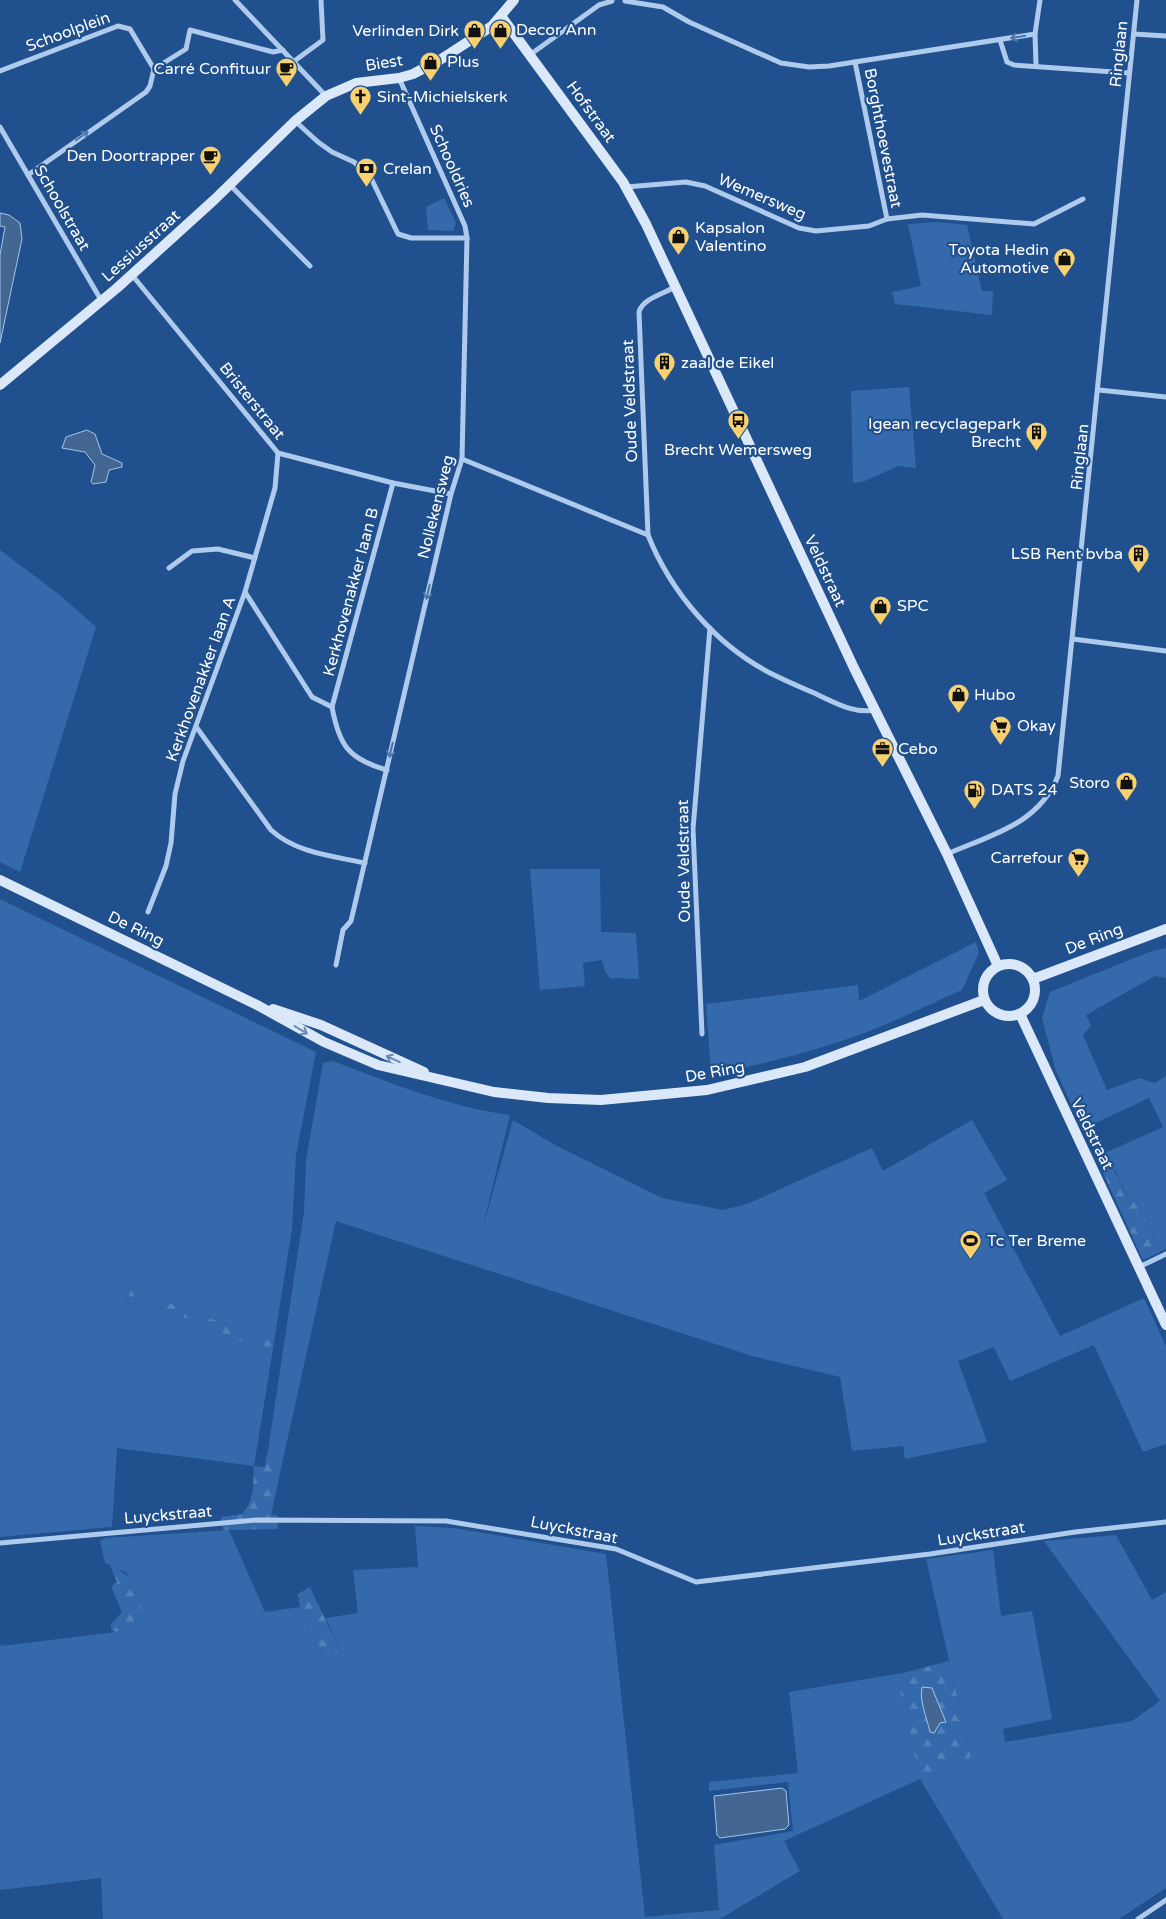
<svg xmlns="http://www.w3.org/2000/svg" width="1166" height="1919" viewBox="0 0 1166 1919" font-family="'Varela Round',sans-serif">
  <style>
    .green { fill: #346aab }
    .forest { fill: url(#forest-firs) }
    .water { fill: #446692; stroke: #a2c5ed }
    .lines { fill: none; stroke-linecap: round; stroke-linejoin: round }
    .street { stroke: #aecaec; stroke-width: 5 }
    .secondary { stroke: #dae8f9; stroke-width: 10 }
    .oneway { stroke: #4b75aa }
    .oneway2 { stroke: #6a8db8 }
    .labels { text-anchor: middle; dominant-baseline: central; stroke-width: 4.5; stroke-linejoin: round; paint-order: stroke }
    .poi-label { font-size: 16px; fill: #fff; stroke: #20508d; text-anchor: start }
    .street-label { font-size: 16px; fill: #fff; stroke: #20508d }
  </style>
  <defs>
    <pattern id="forest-firs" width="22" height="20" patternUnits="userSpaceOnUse" patternTransform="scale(1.25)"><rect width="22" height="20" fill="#346aab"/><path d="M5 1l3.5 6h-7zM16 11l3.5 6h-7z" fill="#5280b8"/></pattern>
  </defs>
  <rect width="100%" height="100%" fill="#20508d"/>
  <!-- green -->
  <g class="green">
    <polygon points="444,198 456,223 453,231 428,230 426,207"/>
    <polygon points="937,222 967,225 982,291 993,291 992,315 895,304 892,292 921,286 908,224"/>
    <polygon points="909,387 916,468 898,466 865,481 853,483 851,391"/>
    <polygon points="0,550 60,595 96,627 20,872 0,862"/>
    <polygon points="530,869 600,869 601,932 636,933 639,979 610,978 605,972 602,960 583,963 585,986 540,990"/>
    <polygon points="0,899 316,1052 296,1155 292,1229 274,1342 131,1289 126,1304 147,1302 272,1355 254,1466 117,1448 112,1527 0,1537"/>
    <path d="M976,942L979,953L962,990C930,1004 898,1020 865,1033C814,1051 763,1065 711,1074L706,1004L858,985L859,1001Z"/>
    <polygon points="1166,948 1166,978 1155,976 1086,1015 1091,1026 1083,1035 1107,1090 1139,1078 1155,1083 1166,1076 1166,1249 1160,1252 1136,1201 1130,1204 1115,1170 1104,1175 1096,1157 1163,1127 1149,1098 1091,1125 1075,1092 1067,1095 1056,1071 1042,1018 1050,992 1149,952"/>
    <path d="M333,1061C391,1083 449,1107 510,1115L481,1234L513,1120L555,1145L662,1198L723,1210L747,1204L872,1148L883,1171L972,1120L1007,1180L984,1193L1060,1336L1144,1298L1166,1346V1444L1143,1452L1094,1345L1010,1381L994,1347L958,1361L987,1442L905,1459L903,1446L852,1451L840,1377L752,1356L336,1221L283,1459L267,1457L304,1212L306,1160L323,1063Z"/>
    <polygon points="415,1526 454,1528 606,1554 645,1917 719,1910 714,1845 793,1831 788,1782 709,1791 709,1782 798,1773 789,1692 903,1673 907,1688 900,1690 971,1757 926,1559 993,1550 1001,1616 1032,1611 1052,1719 1003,1729 1005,1742 1132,1721 1160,1701 1044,1541 1116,1535 1152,1600 1166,1592 1166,1888 1119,1919 1003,1919 920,1779 784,1841 800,1871 720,1919 103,1919 101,1878 0,1890 0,1644 1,1646 115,1632 137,1625 133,1615 127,1573 105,1563 100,1541 105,1538 229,1530 265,1612 300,1607 323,1658 341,1652 326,1618 358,1613 353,1570 418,1567"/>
  </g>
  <!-- forest -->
  <g class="forest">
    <polygon points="1075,1092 1091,1125 1083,1129 1067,1095"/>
    <polygon points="1114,1170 1130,1204 1136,1201 1160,1252 1143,1260 1104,1175"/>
    <polygon points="131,1289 274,1342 272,1355 147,1302 126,1304"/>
    <path d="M266,1457L283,1459L271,1515H277L278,1529L223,1530L221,1517L242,1514C255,1500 253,1484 254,1466L265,1467Z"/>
    <path d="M110,1565C134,1576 135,1587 143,1611L133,1615L137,1625L115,1632L111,1629V1624L122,1612L111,1587L117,1582Z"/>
    <polygon points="310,1587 341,1652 323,1658 300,1607 298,1594"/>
    <polygon points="949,1661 971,1757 920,1779 900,1690 906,1688 903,1673"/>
  </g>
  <!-- water -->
  <g class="water">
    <polygon points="0,213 9,215 20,223 22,239 0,343 0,255 5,227 0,226"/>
    <polygon points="87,430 95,434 102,454 122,463 122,467 109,470 106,482 93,484 91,482 95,465 85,452 62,448 66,437"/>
    <path d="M922,1687L932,1688L946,1722L940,1723L934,1733L930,1732C927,1718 919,1701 922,1687Z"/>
    <polygon points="782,1788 786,1791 789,1825 785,1829 720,1838 717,1835 714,1796"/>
  </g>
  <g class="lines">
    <!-- street -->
    <g class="street">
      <polyline points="235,0 326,96"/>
      <polyline points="625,1 663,7 689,22 781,63 809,67 829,66 1035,34"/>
      <polyline points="1134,34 1166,36"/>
      <polyline points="1000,40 1007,62 1014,65 1129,73"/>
      <polyline points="531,54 599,5 612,1"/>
      <polyline points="293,62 323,40 321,0"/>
      <polyline points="855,62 887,219"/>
      <polyline points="1036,65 1035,34 1040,0"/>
      <polyline points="154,69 186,49 190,30 273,52 283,50"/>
      <polyline points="0,71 118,26 130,29 154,69 150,86 146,92 28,175"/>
      <polyline points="295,121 318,142 332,152 354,162 370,176 398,234 411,238 467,238"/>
      <polyline points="0,127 101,300"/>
      <polyline points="230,185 310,266"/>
      <polyline points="626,187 686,182 705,186 799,228 816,231 869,226 887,219 922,215 1034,224 1083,199"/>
      <polyline points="132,275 278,453 393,483 451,494"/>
      <path d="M675,287C665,293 642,299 639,312L648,535C671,593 717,646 772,674C786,681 800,687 814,693C834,702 853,714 875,710"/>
      <polyline points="1099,390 1166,397"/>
      <polyline points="462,459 648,535"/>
      <polyline points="169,568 192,551 218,549 255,558"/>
      <path d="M245,592L312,697L332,707C339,745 348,759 387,770"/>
      <polyline points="1073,639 1166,651"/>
      <polyline points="332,707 393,483"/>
      <path d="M197,728L271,830C296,853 332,856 365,863"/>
      <path d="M947,854C991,835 1039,824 1058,776L1137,0"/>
      <polyline points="148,912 166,866 171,843 175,794 183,761 245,592 275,488 278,453"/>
      <polyline points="336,965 343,930 351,921 451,494 462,459 467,238 465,226 399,78"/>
      <polyline points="702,1034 693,829 710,628"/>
      <polyline points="1139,1267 1166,1254"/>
      <polyline points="0,1543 257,1520 446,1521 616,1549 696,1582 930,1554 1075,1532 1166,1522"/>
      <polyline points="1138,1919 1166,1900"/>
    </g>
    <!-- secondary -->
    <g class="secondary">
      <polyline points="501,16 623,182 646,224 854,668 947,854 998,966"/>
      <polyline points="0,385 117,288 214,200 295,121 326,96 356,83 399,78 413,74 443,58 492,26 514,0"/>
      <polyline points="0,880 259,1006 324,1042 378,1065 494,1092 548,1098 601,1100 707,1090 805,1067 984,1000"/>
      <circle cx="1009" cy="990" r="26"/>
      <polyline points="1033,979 1166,929"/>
      <polyline points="273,1009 321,1025 424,1072"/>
      <polyline points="1020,1014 1166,1325"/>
    </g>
  </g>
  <!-- one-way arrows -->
  <defs><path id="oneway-shaft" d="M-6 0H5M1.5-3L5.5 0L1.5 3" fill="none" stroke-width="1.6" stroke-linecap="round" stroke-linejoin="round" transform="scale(1.25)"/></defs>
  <g class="oneway">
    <use href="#oneway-shaft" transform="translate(1018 37) rotate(170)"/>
    <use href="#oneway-shaft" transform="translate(82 136) rotate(-35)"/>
    <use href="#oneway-shaft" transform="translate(428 592) rotate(103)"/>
    <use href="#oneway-shaft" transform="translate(391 750) rotate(103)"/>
  </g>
  <g class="oneway2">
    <use href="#oneway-shaft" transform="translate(301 1030) rotate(31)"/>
    <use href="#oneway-shaft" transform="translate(393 1059) rotate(-155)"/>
  </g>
  <!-- icons -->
  <defs>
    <symbol id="shop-pin" viewBox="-11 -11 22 30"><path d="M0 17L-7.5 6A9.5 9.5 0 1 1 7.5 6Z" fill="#f9d16f" stroke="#20508d"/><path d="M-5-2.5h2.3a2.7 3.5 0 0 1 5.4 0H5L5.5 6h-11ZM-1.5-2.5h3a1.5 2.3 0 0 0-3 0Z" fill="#111"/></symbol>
    <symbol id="cafe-pin" viewBox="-11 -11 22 30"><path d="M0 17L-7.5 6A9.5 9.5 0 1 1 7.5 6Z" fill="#f9d16f" stroke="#20508d"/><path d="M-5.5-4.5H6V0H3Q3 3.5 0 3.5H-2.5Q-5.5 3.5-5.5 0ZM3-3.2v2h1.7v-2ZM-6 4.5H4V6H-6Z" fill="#111"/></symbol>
    <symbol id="church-pin" viewBox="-11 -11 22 30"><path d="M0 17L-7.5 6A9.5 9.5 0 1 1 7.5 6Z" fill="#f9d16f" stroke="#20508d"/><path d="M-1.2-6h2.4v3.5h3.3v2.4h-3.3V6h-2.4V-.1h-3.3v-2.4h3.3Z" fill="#111"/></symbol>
    <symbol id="bank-pin" viewBox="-11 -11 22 30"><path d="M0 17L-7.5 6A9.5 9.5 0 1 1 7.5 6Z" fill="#f9d16f" stroke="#20508d"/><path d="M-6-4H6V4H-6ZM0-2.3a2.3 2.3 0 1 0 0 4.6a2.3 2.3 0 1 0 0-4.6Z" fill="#111"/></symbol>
    <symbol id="building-pin" viewBox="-11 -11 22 30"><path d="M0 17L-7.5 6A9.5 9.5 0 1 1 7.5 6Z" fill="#f9d16f" stroke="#20508d"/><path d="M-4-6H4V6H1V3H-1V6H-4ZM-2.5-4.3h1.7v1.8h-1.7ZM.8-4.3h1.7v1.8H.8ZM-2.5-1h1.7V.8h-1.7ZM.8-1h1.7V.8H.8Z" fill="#111"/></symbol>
    <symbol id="bus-pin" viewBox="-11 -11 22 30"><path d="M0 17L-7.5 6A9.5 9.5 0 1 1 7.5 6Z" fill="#f9d16f" stroke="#20508d"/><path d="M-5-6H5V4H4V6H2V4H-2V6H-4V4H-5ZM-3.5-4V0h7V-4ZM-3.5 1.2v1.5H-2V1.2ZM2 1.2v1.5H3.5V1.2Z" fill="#111"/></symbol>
    <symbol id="supermarket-pin" viewBox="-11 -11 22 30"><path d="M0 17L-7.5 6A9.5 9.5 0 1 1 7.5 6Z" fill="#f9d16f" stroke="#20508d"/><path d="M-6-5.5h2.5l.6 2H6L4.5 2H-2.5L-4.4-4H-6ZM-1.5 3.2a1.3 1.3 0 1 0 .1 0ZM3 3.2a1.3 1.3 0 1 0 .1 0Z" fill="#111"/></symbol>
    <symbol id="office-pin" viewBox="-11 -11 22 30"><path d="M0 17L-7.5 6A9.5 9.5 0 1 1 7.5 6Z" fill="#f9d16f" stroke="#20508d"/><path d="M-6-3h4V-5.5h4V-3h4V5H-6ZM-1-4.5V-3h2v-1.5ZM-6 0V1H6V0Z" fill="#111"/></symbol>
    <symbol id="fuel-pin" viewBox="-11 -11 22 30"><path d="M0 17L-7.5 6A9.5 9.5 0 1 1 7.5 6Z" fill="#f9d16f" stroke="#20508d"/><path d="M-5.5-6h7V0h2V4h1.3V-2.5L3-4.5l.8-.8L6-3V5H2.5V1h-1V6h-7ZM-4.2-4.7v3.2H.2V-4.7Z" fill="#111"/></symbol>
    <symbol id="stadium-pin" viewBox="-11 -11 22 30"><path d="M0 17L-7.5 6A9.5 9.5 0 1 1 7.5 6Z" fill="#f9d16f" stroke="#20508d"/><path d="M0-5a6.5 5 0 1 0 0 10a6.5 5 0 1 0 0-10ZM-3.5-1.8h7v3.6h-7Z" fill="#111"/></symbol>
  </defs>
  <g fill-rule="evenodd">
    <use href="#shop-pin" x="488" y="18" width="25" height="34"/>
    <use href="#shop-pin" x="462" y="18" width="25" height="34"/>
    <use href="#shop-pin" x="418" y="50" width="25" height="34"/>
    <use href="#cafe-pin" x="274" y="56" width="25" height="34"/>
    <use href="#church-pin" x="348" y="84" width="25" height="34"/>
    <use href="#cafe-pin" x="198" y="144" width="25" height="34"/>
    <use href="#bank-pin" x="354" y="156" width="25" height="34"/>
    <use href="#shop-pin" x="666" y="224" width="25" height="34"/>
    <use href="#shop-pin" x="1052" y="246" width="25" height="34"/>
    <use href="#building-pin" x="652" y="350" width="25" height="34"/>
    <use href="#bus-pin" x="726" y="408" width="25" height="34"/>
    <use href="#building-pin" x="1024" y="420" width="25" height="34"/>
    <use href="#building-pin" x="1126" y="542" width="25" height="34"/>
    <use href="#shop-pin" x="868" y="594" width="25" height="34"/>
    <use href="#shop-pin" x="946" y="682" width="25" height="34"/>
    <use href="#supermarket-pin" x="988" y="714" width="25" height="34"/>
    <use href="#office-pin" x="870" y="736" width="25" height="34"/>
    <use href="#shop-pin" x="1114" y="770" width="25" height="34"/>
    <use href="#fuel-pin" x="962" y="778" width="25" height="34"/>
    <use href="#supermarket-pin" x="1066" y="846" width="25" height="34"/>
    <use href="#stadium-pin" x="958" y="1228" width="25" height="34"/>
  </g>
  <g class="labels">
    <!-- poi labels -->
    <g class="poi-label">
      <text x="516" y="30">Decor Ann</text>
      <text x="459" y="31" text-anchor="end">Verlinden Dirk</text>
      <text x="447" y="62">Plus</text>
      <text x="271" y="69" text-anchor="end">Carré Confituur</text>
      <text x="377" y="97">Sint-Michielskerk</text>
      <text x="195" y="156" text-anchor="end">Den Doortrapper</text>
      <text x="383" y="169">Crelan</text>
      <text x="695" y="228">Kapsalon<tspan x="695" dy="18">Valentino</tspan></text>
      <text x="1049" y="250" text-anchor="end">Toyota Hedin<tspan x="1049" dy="18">Automotive</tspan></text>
      <text x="681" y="363">zaal de Eikel</text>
      <text x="1021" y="424" text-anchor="end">Igean recyclagepark<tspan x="1021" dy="18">Brecht</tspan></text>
      <text x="738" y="450" text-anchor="middle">Brecht Wemersweg</text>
      <text x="1123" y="554" text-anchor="end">LSB Rent bvba</text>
      <text x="897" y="606">SPC</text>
      <text x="974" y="695">Hubo</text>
      <text x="1017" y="726">Okay</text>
      <text x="898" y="749">Cebo</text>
      <text x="1110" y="783" text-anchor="end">Storo</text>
      <text x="991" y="790">DATS 24</text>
      <text x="1063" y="858" text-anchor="end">Carrefour</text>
      <text x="987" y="1241">Tc Ter Breme</text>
    </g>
    <!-- street labels -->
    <g class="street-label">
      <text transform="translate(68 32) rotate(-20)">Schoolplein</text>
      <text transform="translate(1119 54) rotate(-84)">Ringlaan</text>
      <text transform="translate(384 63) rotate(-9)">Biest</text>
      <text transform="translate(591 112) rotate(54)">Hofstraat</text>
      <text transform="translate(883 138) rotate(79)">Borghthoevestraat</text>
      <text transform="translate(452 166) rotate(66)">Schooldries</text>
      <text transform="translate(762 197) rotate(23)">Wemersweg</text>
      <text transform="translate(62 208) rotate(60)">Schoolstraat</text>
      <text transform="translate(141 246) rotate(-42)">Lessiusstraat</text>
      <text transform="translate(252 401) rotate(51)">Bristerstraat</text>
      <text transform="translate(630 401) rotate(-92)">Oude Veldstraat</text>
      <text transform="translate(1080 457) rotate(-84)">Ringlaan</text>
      <text transform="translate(436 507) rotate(-76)">Nollekensweg</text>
      <text transform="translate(825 571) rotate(65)">Veldstraat</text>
      <text transform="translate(351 592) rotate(-75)">Kerkhovenakker laan B</text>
      <text transform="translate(201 679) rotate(-70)">Kerkhovenakker laan A</text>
      <text transform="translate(684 861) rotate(-91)">Oude Veldstraat</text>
      <text transform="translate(136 929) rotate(26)">De Ring</text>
      <text transform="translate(1094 939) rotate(-21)">De Ring</text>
      <text transform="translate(715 1072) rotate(-10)">De Ring</text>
      <text transform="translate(1092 1134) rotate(64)">Veldstraat</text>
      <text transform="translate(168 1515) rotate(-5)">Luyckstraat</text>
      <text transform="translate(574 1530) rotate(11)">Luyckstraat</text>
      <text transform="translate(981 1534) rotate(-9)">Luyckstraat</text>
    </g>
  </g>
</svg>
